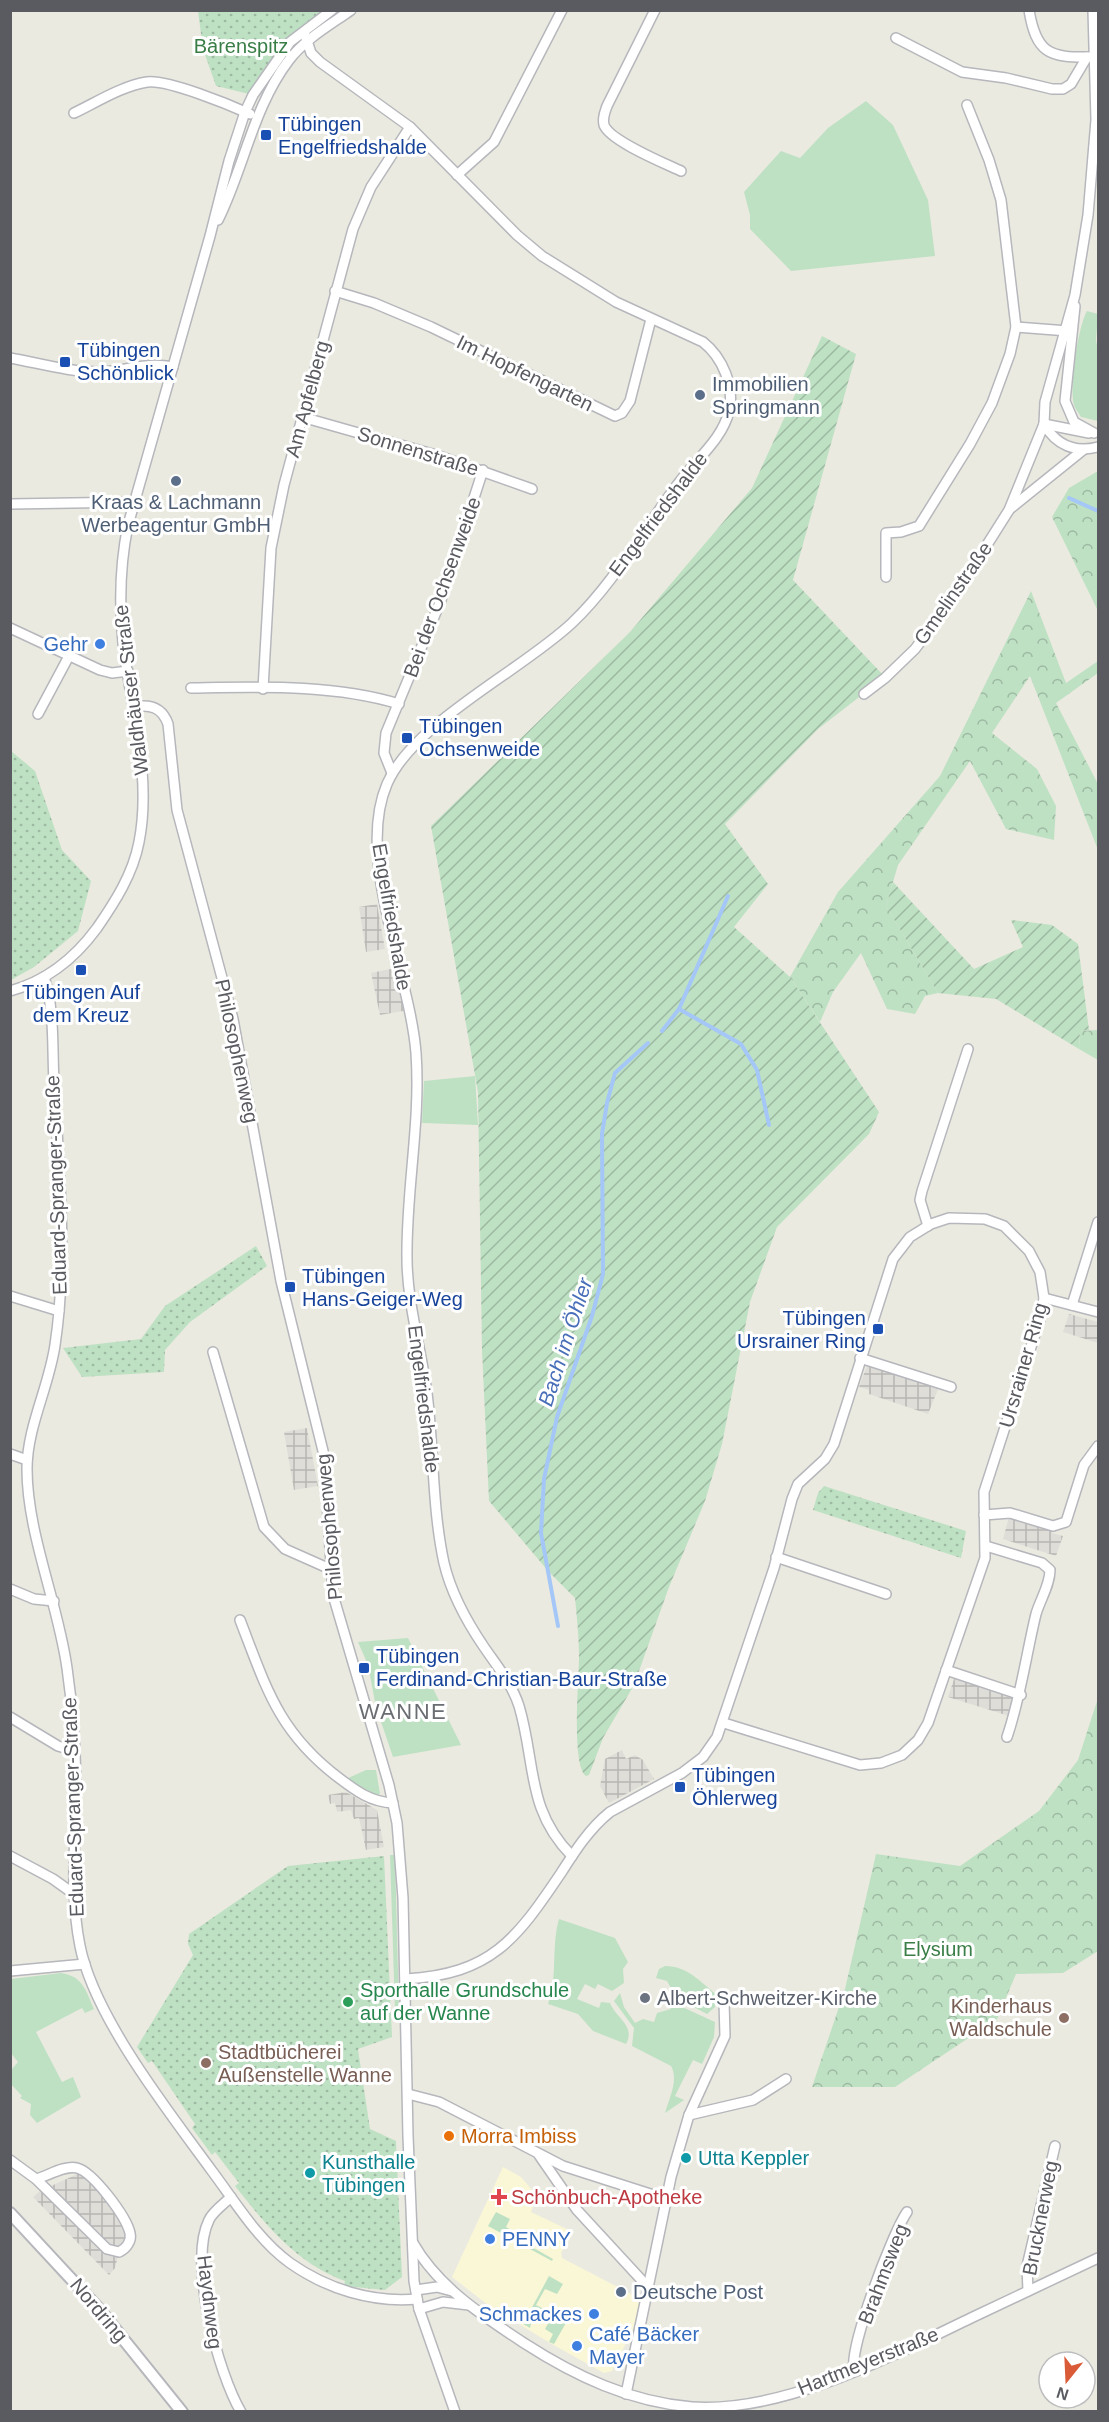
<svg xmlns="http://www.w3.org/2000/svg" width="1109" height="2422" viewBox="0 0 1109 2422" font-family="Helvetica,sans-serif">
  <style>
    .commercial { fill: #faf7d6 }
    .industrial { fill: url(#industrial-grid) }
    .grass { fill: #bee1c3 }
    .forest { fill: url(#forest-crowns) }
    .park { fill: url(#park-dots) }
    .garden { fill: url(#garden-furrows) }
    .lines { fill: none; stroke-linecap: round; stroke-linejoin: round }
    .stream { stroke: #a4c7f7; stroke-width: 4 }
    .minor-casing { stroke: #b6b7bc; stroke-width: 12 }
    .tertiary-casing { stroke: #b6b7bc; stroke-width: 14 }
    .minor { stroke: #fff; stroke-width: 9 }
    .tertiary { stroke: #fff; stroke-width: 10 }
    .transit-dot { fill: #1a4fb4; stroke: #fff; stroke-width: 2 }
    .service-dot { fill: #5c6f8a; stroke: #fff; stroke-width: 2 }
    .shop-dot { fill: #3f7fe0; stroke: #fff; stroke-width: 2 }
    .worship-dot { fill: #6b7280; stroke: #fff; stroke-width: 2 }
    .leisure-dot { fill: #2e9e5b; stroke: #fff; stroke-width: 2 }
    .education-dot { fill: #8d6e63; stroke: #fff; stroke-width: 2 }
    .food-dot { fill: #e8710a; stroke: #fff; stroke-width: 2 }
    .culture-dot { fill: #0f9aa8; stroke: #fff; stroke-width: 2 }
    .health-dot { fill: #e0444e; stroke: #fff; stroke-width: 2 }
    .labels { text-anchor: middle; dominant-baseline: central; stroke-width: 6; stroke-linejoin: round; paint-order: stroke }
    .park-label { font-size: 20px; fill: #3a7e47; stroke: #fff }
    .transit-label { font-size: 20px; fill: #164399; stroke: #fff; text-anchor: start }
    .street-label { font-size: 20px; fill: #595b60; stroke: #fff }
    .service-label { font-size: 20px; fill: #4e5e75; stroke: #fff; text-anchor: start }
    .shop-label { font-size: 20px; fill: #366cbe; stroke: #fff; text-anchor: end }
    .leisure-label { font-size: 20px; fill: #27864d; stroke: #fff; text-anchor: start }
    .worship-label { font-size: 20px; fill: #5b616d; stroke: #fff; text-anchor: start }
    .education-label { font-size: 20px; fill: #785e54; stroke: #fff; text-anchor: end }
    .food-label { font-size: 20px; fill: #c56008; stroke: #fff; text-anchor: start }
    .culture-label { font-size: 20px; fill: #0d838f; stroke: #fff; text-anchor: start }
    .health-label { font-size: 20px; fill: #be3a42; stroke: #fff; text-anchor: start }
    .water-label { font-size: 21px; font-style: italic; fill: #496fb8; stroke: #fff }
    .quarter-label { font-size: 22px; letter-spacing: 1.5px; fill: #6a6d72; stroke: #fff }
  </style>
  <defs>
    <pattern id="industrial-grid" width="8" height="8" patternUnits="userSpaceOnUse" patternTransform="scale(1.5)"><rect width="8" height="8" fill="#deddd8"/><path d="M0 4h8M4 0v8" fill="none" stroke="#b7b6b3"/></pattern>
    <pattern id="forest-crowns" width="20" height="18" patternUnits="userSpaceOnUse" patternTransform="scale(1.5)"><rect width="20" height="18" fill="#bee1c3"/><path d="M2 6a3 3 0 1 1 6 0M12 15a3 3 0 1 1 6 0" fill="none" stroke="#9db9a2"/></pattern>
    <pattern id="park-dots" width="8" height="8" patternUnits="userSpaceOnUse" patternTransform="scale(1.5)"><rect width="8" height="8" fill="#bee1c3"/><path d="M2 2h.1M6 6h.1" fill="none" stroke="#9db9a2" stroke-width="1.8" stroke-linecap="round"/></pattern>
    <pattern id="garden-furrows" width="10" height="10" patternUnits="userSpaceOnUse" patternTransform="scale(1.5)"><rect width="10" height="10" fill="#bee1c3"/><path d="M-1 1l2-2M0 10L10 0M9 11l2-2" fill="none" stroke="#9db9a2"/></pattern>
  </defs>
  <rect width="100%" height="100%" fill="#ebeae0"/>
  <!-- commercial -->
  <polygon class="commercial" points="503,2167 521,2177 537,2196 531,2212 573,2232 561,2253 562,2258 631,2294 640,2302 633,2329 612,2371 604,2373 550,2343 488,2305 452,2277"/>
  <!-- industrial -->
  <g class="industrial">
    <polygon points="377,904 385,949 366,952 359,907"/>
    <polygon points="400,967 409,1010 380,1015 371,973"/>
    <polygon points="1069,1314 1098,1322 1098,1343 1063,1332"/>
    <polygon points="868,1363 939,1387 928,1414 869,1394 869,1390 859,1387"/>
    <polygon points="307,1428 318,1486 294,1490 284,1432"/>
    <polygon points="1010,1513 1053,1526 1052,1533 1063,1536 1056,1556 1003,1539"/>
    <polygon points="956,1673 1015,1698 1009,1716 948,1697"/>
    <polygon points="622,1750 626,1759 635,1755 643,1760 654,1779 609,1803 600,1786 605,1759"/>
    <polygon points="346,1792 377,1810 384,1847 366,1850 359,1818 354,1819 351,1810 337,1812 335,1803 330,1804 328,1795"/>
    <polygon points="84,2171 130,2233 119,2252 115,2268 109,2275 33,2197 40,2191"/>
  </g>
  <!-- grass -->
  <g class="grass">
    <polygon points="866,101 893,125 928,200 935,256 791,271 750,229 750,215 744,192 781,151 800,158 828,128"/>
    <path d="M1087,311L1098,314L1096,340L1098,351V421L1081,417C1079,413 1075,409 1074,405C1069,388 1078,326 1087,311Z"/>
    <polygon points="475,1076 478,1125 422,1123 424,1081"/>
    <polygon points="408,1638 461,1745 393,1757 376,1707 368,1665 358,1642"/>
    <polygon points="366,1770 376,1770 380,1794 373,1795 346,1779"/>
    <polygon points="390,1855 395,1855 399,2011 395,2011"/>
    <path d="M559,1919L615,1938L628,1962L623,1969L624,1983L612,1991L598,1984L595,1989L585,1984L577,1999L599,2008L601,2002L610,2003C616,2018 636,2026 626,2044L593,2031L578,2014L548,2004C558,1976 551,1947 559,1919Z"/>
    <path d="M665,1966C688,1966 700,1982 716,1994L715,2007L707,2014L669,1994L672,1990L667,1981L656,1978L659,1969Z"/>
    <path d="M61,1973C83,1976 86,1991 94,2009L85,2013L82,2008L36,2032L62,2082L73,2077L81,2097L37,2123L30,2115L31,2104L20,2098L22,2096L11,2084V2070L18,2062L11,2053V1979Z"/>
    <path d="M620,1993L624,2007L635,2023L643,2019L654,2022L657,2013L671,2009L667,2000L715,2022L714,2037L702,2064L693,2060L675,2096L684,2100L665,2113C669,2098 679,2080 671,2066L632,2046L634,2028L614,2001Z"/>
    <polygon points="496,2212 510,2219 506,2227 515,2232 516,2238 553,2259 552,2261 488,2226"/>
    <polygon points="549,2276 563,2284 557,2294 545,2289 536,2305 567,2321 554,2344 549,2342 553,2334 545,2329 550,2320 534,2311 530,2328 523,2324"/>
  </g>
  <!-- forest -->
  <g class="forest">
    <polygon points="1098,471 1098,611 1052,517 1069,488"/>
    <polygon points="1031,591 1066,683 1098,661 1098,673 1056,703 1098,784 1098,850 1030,676 992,733 1037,769 1056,806 1054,840 1006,829 970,761 898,865 886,906 938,993 925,996 915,1014 887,1009 861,953 833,992 820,1022 790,977 838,892 940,776"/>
    <polygon points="1098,1030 1098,1060 1079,1049 1080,1031"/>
    <polygon points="1098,1698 1098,1951 1063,1973 1016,1974 997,2019 895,2087 812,2087 845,1989 876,1854 960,1866 1039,1811 1078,1760"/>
  </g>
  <!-- park -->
  <g class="park">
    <polygon points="198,11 332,11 279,53 253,95 216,86 203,49"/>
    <polygon points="11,751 35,771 62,850 91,881 78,931 34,967 11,980"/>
    <polygon points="256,1246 267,1266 190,1322 165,1350 164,1372 82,1377 63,1348 141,1339 165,1306"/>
    <polygon points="824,1486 966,1531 961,1558 813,1510 818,1493"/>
    <path d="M384,1856L392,2037L358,2049L370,2129L396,2141L402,2277L385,2290L344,2286L345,2281C296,2263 267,2226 235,2186L239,2183L215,2152L212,2155L192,2128L195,2124L152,2061L148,2063L137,2047L193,1955L188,1944L189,1934L288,1866Z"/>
  </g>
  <!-- garden -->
  <g class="garden">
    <path d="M822,336L856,354L793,580L885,677L818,729L725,824L768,884L734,927L790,977L879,1112L869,1134L777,1227L750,1302L722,1444L705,1501L669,1587L634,1685L603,1738L589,1775L586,1776C571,1765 579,1679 579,1658C579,1638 577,1618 575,1598L549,1572L489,1501L482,1350L478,1092L431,826L630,632L752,488Z"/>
    <polygon points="893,882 974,969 1023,947 1011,920 1052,925 1078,944 1089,1030 1080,1031 1079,1049 996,999 938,993 886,906"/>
  </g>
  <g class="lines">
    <!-- stream -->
    <g class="stream">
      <polyline points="1069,498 1098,511"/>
      <polyline points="679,1009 741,1044 757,1070 769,1125"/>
      <polyline points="662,1031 679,1009 728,896"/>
      <polyline points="558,1626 541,1533 544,1479 557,1417 592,1316 603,1274 602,1134 607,1103 615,1073 648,1043"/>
    </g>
    <defs>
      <g id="minor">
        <path d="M655,10L607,106C605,112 602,118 604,125C610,141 664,163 681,171"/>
        <path d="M1029,10C1036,53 1049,58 1091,57"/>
        <path d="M304,32L311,53L320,62L410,127L517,235L542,256L616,302L703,342C722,357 735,386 729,411C723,438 697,459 681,480C645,527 615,582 572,623C521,671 413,723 387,784C355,858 410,975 416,1053C421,1121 406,1190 407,1258C407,1303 421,1348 427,1393C434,1449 432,1508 444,1563C451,1593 467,1622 484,1647C497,1666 512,1684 519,1706C536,1763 526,1810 572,1856"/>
        <polyline points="896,38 962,72 1006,78 1052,89 1063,89 1071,84 1087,57"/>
        <path d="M74,113C97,102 122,86 147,82C167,79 230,105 250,114"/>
        <polyline points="457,175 494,142 562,10"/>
        <path d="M218,220C244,168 253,107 289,60C305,39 330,25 351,10"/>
        <polyline points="335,291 374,303 431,327 615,416 622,413 630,401 651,319"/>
        <polyline points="1075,306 1065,401 1074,422 1094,433"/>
        <polyline points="1016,327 1068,331"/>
        <path d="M10,358C39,363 69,372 99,372C126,372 144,361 173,367"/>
        <polyline points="302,417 436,455 532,489"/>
        <path d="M1044,424C1056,445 1075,453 1098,447"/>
        <polyline points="1044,424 1089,433"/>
        <polyline points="10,504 135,502"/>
        <polyline points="1011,508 1083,450"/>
        <polyline points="886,577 886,533 901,532 919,526 970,444 992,403 1010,354 1016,327 1001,200 989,160 967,105"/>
        <polyline points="10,628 100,670 112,673 128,671"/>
        <path d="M191,688C259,687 333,684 399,704"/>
        <polyline points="263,689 271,548 284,485 353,229 371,187 410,127"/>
        <polyline points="864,694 885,678 915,649 954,597 1009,510 1044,424 1045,402 1075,295 1088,215 1096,120 1093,10"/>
        <path d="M134,707C150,704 162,707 168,724L177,810L233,1019L281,1281L324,1455L333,1595L389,1785L397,1823L403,1898L408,2136L414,2281L419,2309L455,2412"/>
        <polyline points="38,714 69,656"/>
        <polyline points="392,773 384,753 386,733 441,600 483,470"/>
        <path d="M44,977C55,1010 52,1048 54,1082C59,1169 68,1259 55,1345C49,1387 27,1427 27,1469C27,1533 58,1603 67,1668C73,1710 76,1753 76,1796C75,1846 70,1896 80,1946C94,2017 169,2112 212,2171C236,2203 258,2240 290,2263C327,2289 372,2303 417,2299"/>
        <path d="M10,991C47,981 75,958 97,928C115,902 133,874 139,842C152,776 131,709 123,643C119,603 120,564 128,525L210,236L229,161L245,112L253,95L290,42L332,10"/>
        <polyline points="928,1226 920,1200 922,1191 968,1049"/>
        <polyline points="10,1296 59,1311"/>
        <polyline points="1044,1298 1098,1312"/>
        <polyline points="1072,1305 1098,1222"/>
        <polyline points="213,1352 264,1527 285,1549 330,1569"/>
        <polyline points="860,1358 951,1387"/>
        <polyline points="10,1454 27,1460"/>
        <polyline points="984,1515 1010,1513 1053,1526 1066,1522 1084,1465 1098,1446"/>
        <path d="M986,1546L1042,1563L1050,1570C1050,1585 1040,1600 1036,1614C1026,1655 1021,1696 1007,1737"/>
        <polyline points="776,1557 886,1594"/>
        <polyline points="10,1589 34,1599 54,1601"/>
        <path d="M240,1620C266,1687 278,1732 339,1778C356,1791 371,1802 393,1803"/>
        <polyline points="946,1670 1021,1695"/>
        <polyline points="10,1717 58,1746 75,1751"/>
        <polyline points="10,1856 53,1879 74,1894"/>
        <polyline points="10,1971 85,1964"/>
        <path d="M406,1979C491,1974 516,1940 561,1873C575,1851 589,1829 610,1812L682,1773L703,1757L717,1737L774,1568L792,1499L798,1484L825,1459L834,1444L893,1259L910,1237L931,1224L949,1218L985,1219L1004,1226L1029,1251L1040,1272L1044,1298L1041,1316L984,1492L985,1558L928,1723L918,1740L902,1755L881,1763L860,1765L724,1723"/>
        <polyline points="408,2094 439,2102 563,2166 666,2199"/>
        <polyline points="689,2115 753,2100 786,2079"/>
        <polyline points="539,2155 577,2210 648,2287"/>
        <path d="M10,2160L36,2179L107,2249L119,2252C126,2249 132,2241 130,2233C126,2216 93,2172 77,2168C64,2165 48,2176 36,2179"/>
        <path d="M231,2197C224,2204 213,2211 209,2220C188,2262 218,2373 241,2412"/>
        <path d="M413,2243C438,2287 483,2316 524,2343C575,2376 630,2402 692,2407C783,2413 890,2357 971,2318C1013,2298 1056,2278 1098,2258"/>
        <polyline points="416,2290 437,2287 452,2291"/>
        <polyline points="1028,2291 1027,2266 1055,2146"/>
        <polyline points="419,2309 443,2302 469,2305"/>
        <path d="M854,2370C849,2347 892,2234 907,2212"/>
        <polyline points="626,2394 671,2177 689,2115 725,2036 724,2002"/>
      </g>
      <polyline id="tertiary" points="10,2213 99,2309 182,2412"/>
    </defs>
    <!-- minor casing -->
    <use href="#minor" class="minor-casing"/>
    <!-- tertiary casing -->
    <use href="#tertiary" class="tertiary-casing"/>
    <!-- minor -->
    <use href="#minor" class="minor"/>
    <!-- tertiary -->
    <use href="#tertiary" class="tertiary"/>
  </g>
  <!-- markers -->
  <g class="transit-dot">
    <rect x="260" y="129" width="12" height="12" rx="3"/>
    <rect x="59" y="356" width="12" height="12" rx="3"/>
    <rect x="401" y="732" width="12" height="12" rx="3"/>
    <rect x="75" y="964" width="12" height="12" rx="3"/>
    <rect x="284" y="1281" width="12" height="12" rx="3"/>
    <rect x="872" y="1323" width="12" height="12" rx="3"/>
    <rect x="358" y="1662" width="12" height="12" rx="3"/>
    <rect x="674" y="1781" width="12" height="12" rx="3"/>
  </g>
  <g class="service-dot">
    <circle cx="700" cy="395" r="6"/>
    <circle cx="176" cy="481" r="6"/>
    <circle cx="621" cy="2292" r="6"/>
  </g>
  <g class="shop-dot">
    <circle cx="100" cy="644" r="6"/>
    <circle cx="490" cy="2239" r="6"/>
    <circle cx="594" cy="2314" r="6"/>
    <circle cx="577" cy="2346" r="6"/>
  </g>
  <circle class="worship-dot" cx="645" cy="1998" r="6"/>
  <circle class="leisure-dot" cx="348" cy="2002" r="6"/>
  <g class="education-dot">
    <circle cx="1064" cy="2018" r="6"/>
    <circle cx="206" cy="2063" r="6"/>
  </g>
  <circle class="food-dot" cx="449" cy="2136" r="6"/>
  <g class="culture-dot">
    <circle cx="686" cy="2158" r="6"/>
    <circle cx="310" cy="2173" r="6"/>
  </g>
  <path class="health-dot" d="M496 2188h6v6h6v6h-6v6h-6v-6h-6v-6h6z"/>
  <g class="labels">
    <!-- park labels -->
    <g class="park-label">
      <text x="241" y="46">Bärenspitz</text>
      <text x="938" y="1949">Elysium</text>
    </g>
    <!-- transit labels -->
    <g class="transit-label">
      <text x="278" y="124">Tübingen<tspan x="278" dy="23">Engelfriedshalde</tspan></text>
      <text x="77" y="350">Tübingen<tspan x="77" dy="23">Schönblick</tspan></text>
      <text x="419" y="726">Tübingen<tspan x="419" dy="23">Ochsenweide</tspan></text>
      <text x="81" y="992" text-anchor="middle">Tübingen Auf<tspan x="81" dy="23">dem Kreuz</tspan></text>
      <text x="302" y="1276">Tübingen<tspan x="302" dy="23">Hans-Geiger-Weg</tspan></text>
      <text x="866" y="1318" text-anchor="end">Tübingen<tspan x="866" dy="23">Ursrainer Ring</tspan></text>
      <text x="376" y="1656">Tübingen<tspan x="376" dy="23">Ferdinand-Christian-Baur-Straße</tspan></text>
      <text x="692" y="1775">Tübingen<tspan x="692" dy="23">Öhlerweg</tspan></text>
    </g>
    <!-- street labels -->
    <g class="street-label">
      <text transform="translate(525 373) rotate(26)">Im Hopfengarten</text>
      <text transform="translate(307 399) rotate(-75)">Am Apfelberg</text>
      <text transform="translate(418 451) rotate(17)">Sonnenstraße</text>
      <text transform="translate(658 514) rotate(-53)">Engelfriedshalde</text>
      <text transform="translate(442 587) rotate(-70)">Bei der Ochsenweide</text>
      <text transform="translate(953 593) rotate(-55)">Gmelinstraße</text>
      <text transform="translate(131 690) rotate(-97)">Waldhäuser Straße</text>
      <text transform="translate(392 917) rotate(80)">Engelfriedshalde</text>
      <text transform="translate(237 1051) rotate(78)">Philosophenweg</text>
      <text transform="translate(56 1185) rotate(-92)">Eduard-Spranger-Straße</text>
      <text transform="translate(1023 1365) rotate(-74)">Ursrainer Ring</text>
      <text transform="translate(424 1399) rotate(83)">Engelfriedshalde</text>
      <text transform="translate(329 1527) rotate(-95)">Philosophenweg</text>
      <text transform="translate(73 1807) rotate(-92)">Eduard-Spranger-Straße</text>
      <text transform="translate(1040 2218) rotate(-79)">Brucknerweg</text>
      <text transform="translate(883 2274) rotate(-69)">Brahmsweg</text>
      <text transform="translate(210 2302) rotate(83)">Haydnweg</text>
      <text transform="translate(99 2310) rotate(50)">Nordring</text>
      <text transform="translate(868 2361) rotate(-22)">Hartmeyerstraße</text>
    </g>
    <!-- service labels -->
    <g class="service-label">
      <text x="712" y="384">Immobilien<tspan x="712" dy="23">Springmann</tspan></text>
      <text x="176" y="502" text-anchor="middle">Kraas &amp; Lachmann<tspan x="176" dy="23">Werbeagentur GmbH</tspan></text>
      <text x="633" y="2292">Deutsche Post</text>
    </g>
    <!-- shop labels -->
    <g class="shop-label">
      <text x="88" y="644">Gehr</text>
      <text x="502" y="2239" text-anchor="start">PENNY</text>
      <text x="582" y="2314">Schmackes</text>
      <text x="589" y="2334" text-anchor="start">Café Bäcker<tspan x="589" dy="23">Mayer</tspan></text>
    </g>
    <!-- leisure labels -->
    <g class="leisure-label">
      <text x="360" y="1990">Sporthalle Grundschule<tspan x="360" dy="23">auf der Wanne</tspan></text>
    </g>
    <!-- worship labels -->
    <g class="worship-label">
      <text x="657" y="1998">Albert-Schweitzer-Kirche</text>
    </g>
    <!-- education labels -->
    <g class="education-label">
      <text x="1052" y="2006">Kinderhaus<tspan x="1052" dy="23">Waldschule</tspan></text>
      <text x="218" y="2052" text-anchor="start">Stadtbücherei<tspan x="218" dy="23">Außenstelle Wanne</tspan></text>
    </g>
    <!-- food labels -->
    <g class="food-label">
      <text x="461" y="2136">Morra Imbiss</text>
    </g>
    <!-- culture labels -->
    <g class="culture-label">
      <text x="698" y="2158">Utta Keppler</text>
      <text x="322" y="2162">Kunsthalle<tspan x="322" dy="23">Tübingen</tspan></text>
    </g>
    <!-- health labels -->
    <g class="health-label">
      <text x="511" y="2197">Schönbuch-Apotheke</text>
    </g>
    <!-- water labels -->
    <g class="water-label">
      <text transform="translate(565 1342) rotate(-72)">Bach im Öhler</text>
    </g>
    <!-- quarter labels -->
    <g class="quarter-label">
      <text x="403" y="1711">WANNE</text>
    </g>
  </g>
  <!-- border -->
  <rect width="1109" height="2422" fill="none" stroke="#595b60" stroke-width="24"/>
  <!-- north arrow -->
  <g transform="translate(1067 2380) rotate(198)"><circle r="28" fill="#ffffff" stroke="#bdbdbf" stroke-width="1.5"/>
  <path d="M0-4.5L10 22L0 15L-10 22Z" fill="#da5b37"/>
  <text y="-9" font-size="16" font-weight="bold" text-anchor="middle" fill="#595b60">N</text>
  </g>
</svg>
